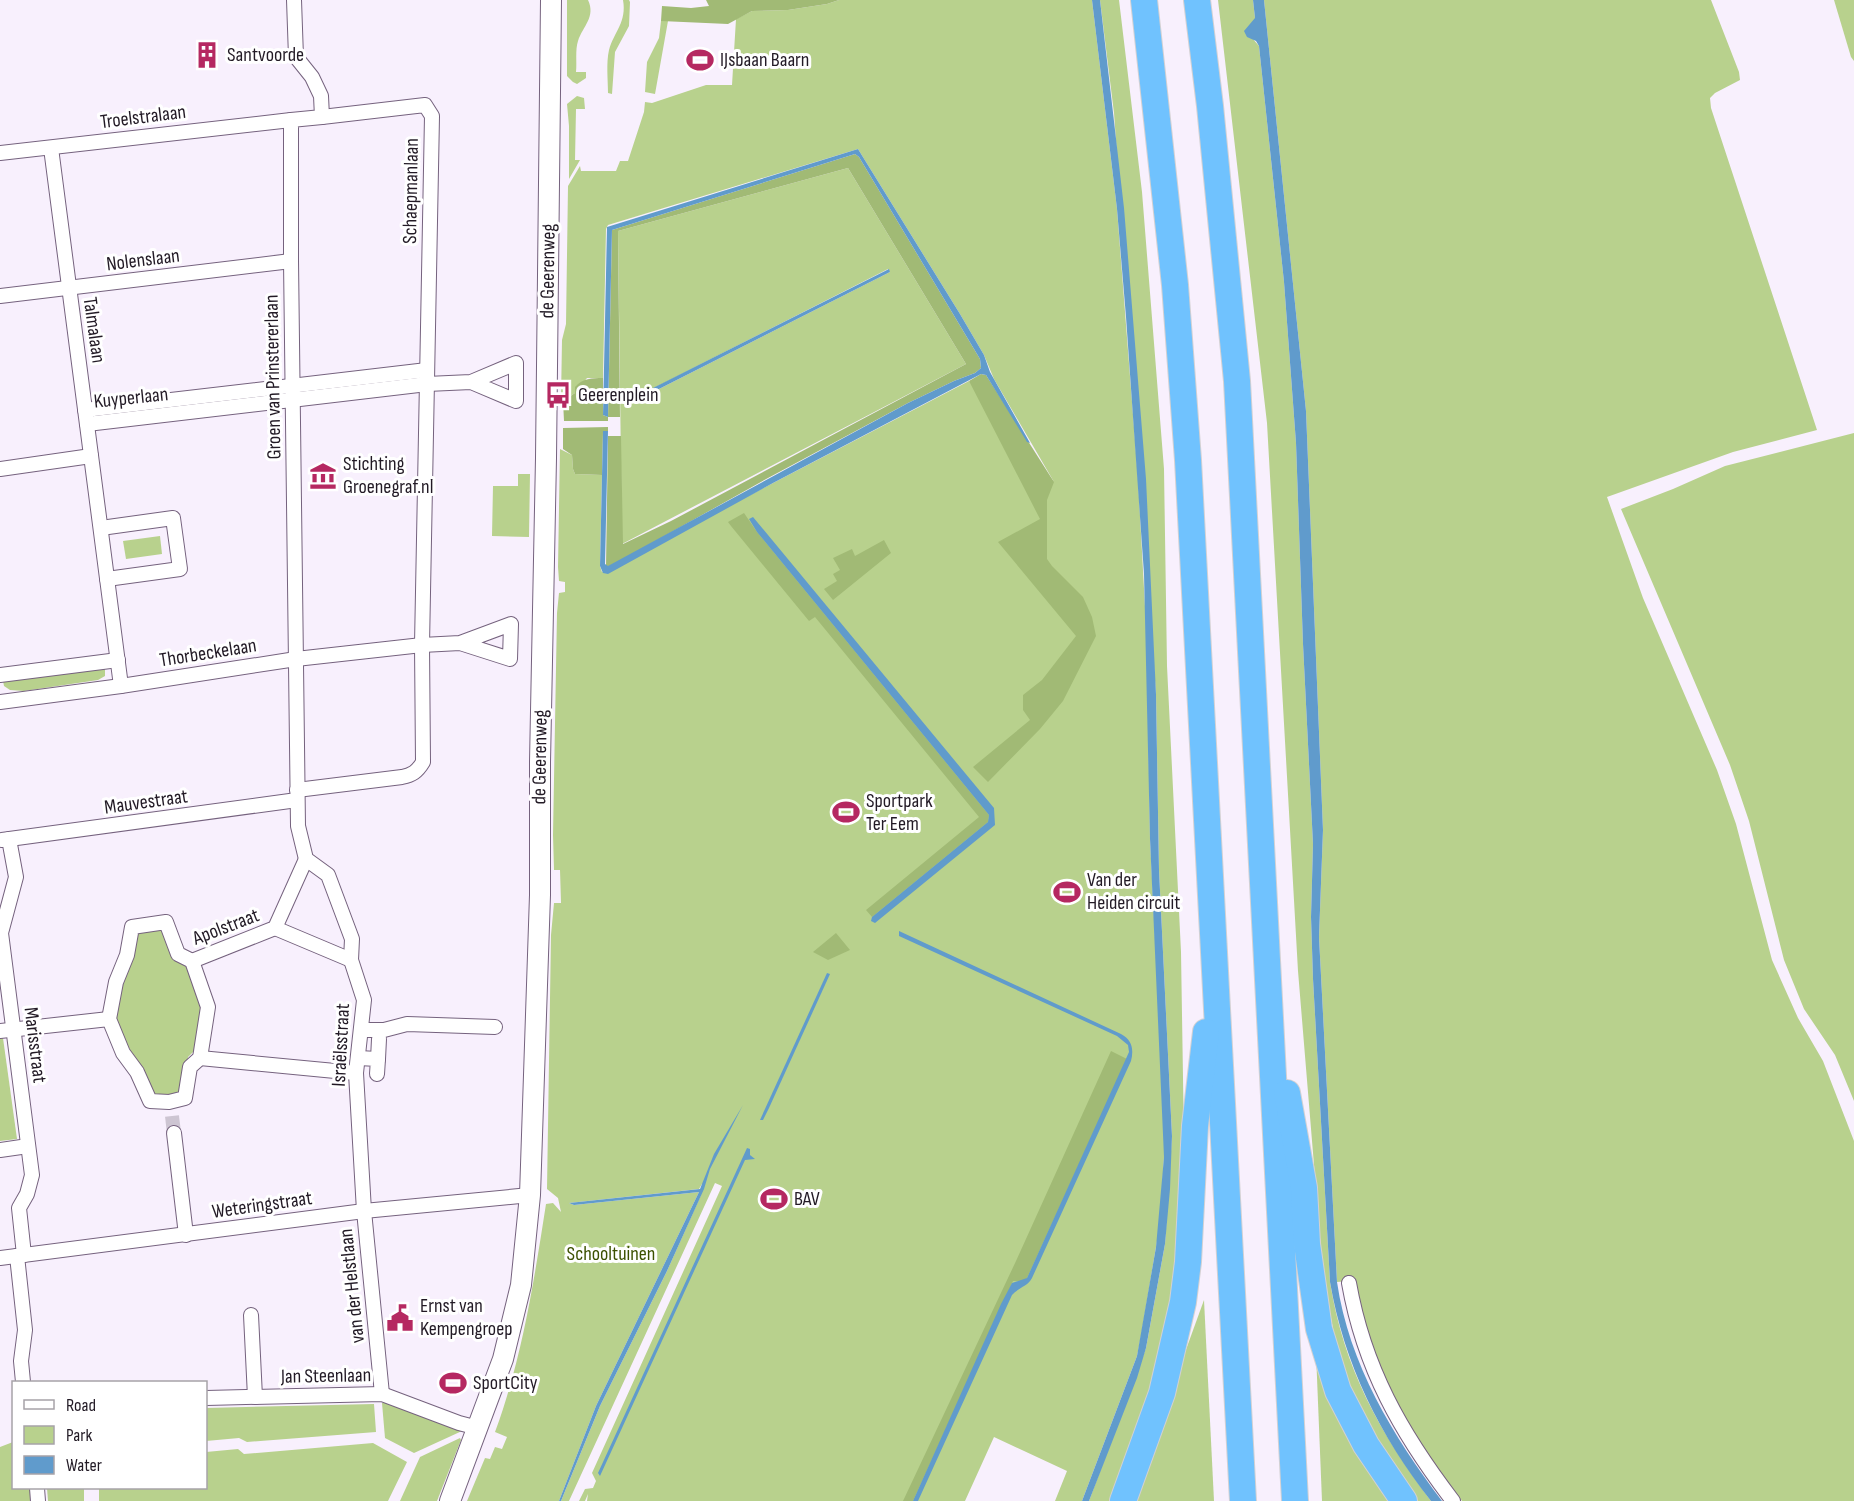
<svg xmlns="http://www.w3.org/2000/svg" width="1854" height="1501" viewBox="0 0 1854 1501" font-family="'Sofia Sans Condensed',sans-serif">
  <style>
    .green { fill: #b8d18d; fill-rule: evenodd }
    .forest { fill: #a1ba75 }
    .water { fill: #609bcc }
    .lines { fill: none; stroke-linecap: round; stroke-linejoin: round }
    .minor-tunnel { stroke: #cdc5d2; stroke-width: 14; stroke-dasharray: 14 7; stroke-linecap: butt }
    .minor-casing { stroke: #75627e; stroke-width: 16 }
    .secondary-casing { stroke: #75627e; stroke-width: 22 }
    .motorway-casing { stroke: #d3d1d3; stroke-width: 28 }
    .minor { stroke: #fff; stroke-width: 14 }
    .secondary { stroke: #fff; stroke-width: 20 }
    .motorway { stroke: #70c2fe; stroke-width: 26 }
    .labels { text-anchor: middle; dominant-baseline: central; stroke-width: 6; stroke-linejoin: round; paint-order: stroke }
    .poi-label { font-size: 20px; fill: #221a25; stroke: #fff; text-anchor: start }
    .street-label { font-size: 20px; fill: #221a25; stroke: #fff }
    .park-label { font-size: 20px; fill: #3c5000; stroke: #fff }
  </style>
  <rect width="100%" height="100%" fill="#f8f0fd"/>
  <!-- green -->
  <g class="green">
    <path d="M567,0H588C596,17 583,26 578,41C575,50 577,62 576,72H586V78L577,84L573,82L567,76Z"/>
    <path d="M623,0H629L630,2L629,26L615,52L612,94L608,93C608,80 606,63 609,50C614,32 627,22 623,0Z"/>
    <path d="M839,0H1092L1117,209L1138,479L1147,643L1150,839L1164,1116V1157L1160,1223L1141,1336L1137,1356L1082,1501H1055L1067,1471L994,1437L965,1501H587L588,1494L585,1501H579L585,1489L593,1488L596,1481L592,1473L722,1186L715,1183L569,1501H561L600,1406L667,1271L701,1195L702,1184L699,1189L569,1203L574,1205L699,1192L596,1406L559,1501H467L485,1458L490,1459L495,1447L502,1449L507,1437L495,1432C522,1359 534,1281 546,1204L553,1203L561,1212L558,1198L547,1189L551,935L554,903H561L560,870H554L553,835L557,613L559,593L565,592V582L559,581L558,567L560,449L572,455L573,469L575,474L602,475L600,566L602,572L969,381L1054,482L994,379L984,355L960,314L858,149L608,225L606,229L603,378H587L575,393L563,401L561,399L562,340L566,324L568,186L580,166L581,171H616L620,161H628L644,112L645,102L652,103L706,85H732L736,19L752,11L788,10L827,4Z"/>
    <polygon points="1100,0 1119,0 1142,192 1164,469 1167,666 1181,952 1184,1140 1178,1264 1159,1365 1113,1501 1089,1501 1146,1348 1165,1244 1172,1136 1159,870 1156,694 1114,113"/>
    <path d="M1218,0H1253L1255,18L1253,39L1259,46L1284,282L1296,443L1303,644L1313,844L1311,917L1313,979L1330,1282C1344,1369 1379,1431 1431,1501H1415L1380,1449L1354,1398L1335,1340L1323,1274L1298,971L1267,423Z"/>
    <polygon points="1264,0 1711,0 1739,72 1740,80 1715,93 1710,98 1711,108 1817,430 1733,452 1607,497 1643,598 1717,770 1736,824 1772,960 1798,1018 1823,1061 1854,1141 1854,1501 1462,1501 1417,1441 1386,1389 1351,1281 1337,1282 1319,937 1323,830 1306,411"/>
    <polygon points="1834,0 1854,0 1854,61 1851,57"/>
    <polygon points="661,21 668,21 655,94 645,92 647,62 659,38"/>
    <polygon points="577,96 584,98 585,109 576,109 575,160 580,160 569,179 569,126 567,104"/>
    <path d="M848,168L966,364L622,544L618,231ZM888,269L890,272L655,391L654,388Z"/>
    <polygon points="1854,433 1854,1101 1835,1055 1804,1009 1784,960 1749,821 1730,765 1621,509 1673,489 1725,466"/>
    <polygon points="518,474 530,474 529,537 492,536 493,486 518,486"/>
    <polygon points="160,536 162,554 126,559 123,541"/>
    <polygon points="105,668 105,676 98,680 24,691 10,690 4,686 3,681"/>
    <path d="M159,927C173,934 201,989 201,1005C202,1019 199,1034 197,1048L188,1057L183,1091L177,1095L154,1097L115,1020L120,985L135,933Z"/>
    <polygon points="3,1038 17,1139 0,1141 0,1039"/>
    <polygon points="1204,1300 1214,1501 1131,1501"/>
    <polygon points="1316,1353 1395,1501 1322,1501"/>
    <polygon points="382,1403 390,1403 462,1431 414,1453 385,1438"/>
    <polygon points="374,1404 376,1432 247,1442 239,1438 206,1441 206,1408"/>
    <polygon points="460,1438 461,1440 437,1501 400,1501 420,1457"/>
    <polygon points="13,1442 14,1488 32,1488 33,1501 0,1501 0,1447"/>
    <polygon points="373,1443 407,1462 388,1501 99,1501 99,1488 206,1488 206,1452 238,1449 244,1454"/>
    <polygon points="47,1488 84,1488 84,1501 48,1501"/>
  </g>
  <!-- forest -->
  <g class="forest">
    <polygon points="706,0 839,0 827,4 788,10 752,11 728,24 661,21 662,6 691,8 709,6"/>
    <path d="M855,154L859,157L980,359L981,368L975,373L954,381L908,403L768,478L611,566H606L608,436H621L623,544L671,521L966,364L848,168L618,231L620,417H608V421H564L563,401L575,393V387C583,378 592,378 603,378V415L608,417L612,230Z"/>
    <polygon points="981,374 986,375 1054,482 1047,500 1047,559 1052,566 1083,597 1092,617 1096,636 1063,701 1040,729 988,782 973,767 1030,720 1023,710 1023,695 1042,680 1076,636 998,542 1040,519 969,381"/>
    <polygon points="608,427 608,431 603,432 602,475 575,474 573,469 572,455 563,449 563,428"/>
    <polygon points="744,513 757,532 989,815 988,822 872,917 866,910 979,817 815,617 809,621 731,526 728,522"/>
    <polygon points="884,540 891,553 833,600 824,589 837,581 833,574 840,570 833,558 852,549 855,556"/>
    <polygon points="836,933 850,950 828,960 813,952"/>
    <polygon points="1111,1051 1127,1059 1027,1278 1024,1281 1013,1281 913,1501 903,1501 1016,1261"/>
  </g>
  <!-- water -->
  <g class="water">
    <polygon points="1092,0 1100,0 1124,208 1146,479 1156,694 1159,870 1172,1136 1170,1189 1165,1244 1146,1348 1137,1378 1089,1501 1082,1501 1137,1356 1156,1247 1164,1157 1150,839 1144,574 1126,317 1117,209"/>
    <path d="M1253,0H1264L1306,411L1323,830L1319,937L1337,1282C1349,1364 1393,1436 1442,1501H1431C1380,1436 1344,1364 1330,1282L1313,979L1311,917L1313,844L1303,644L1296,443L1284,282L1259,46L1256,41L1247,37L1244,31L1255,18Z"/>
    <polygon points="858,149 960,314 984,355 990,372 1030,443 1027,442 986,375 981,374 773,483 608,574 603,573 600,566 603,431 608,431 605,564 608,566 908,403 954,381 975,373 981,368 980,359 859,157 855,154 612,230 608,415 608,417 603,415 607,227"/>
    <polygon points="889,269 890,272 655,391 653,388"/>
    <polygon points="753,517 994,808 995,825 875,923 871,921 872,917 988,822 989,815 757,532 749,519"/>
    <path d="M899,931L1121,1034C1132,1040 1134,1049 1131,1061L1032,1278C1028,1286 1018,1288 1012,1295L918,1501H913L1001,1304L1012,1283L1027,1278L1129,1052L1128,1045L1117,1036L899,936Z"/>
    <polygon points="827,973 830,974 769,1108 763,1120 760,1120"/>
    <polygon points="743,1105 710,1169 704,1189 667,1271 600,1406 561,1501 559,1501 596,1406 699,1192 574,1205 569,1203 700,1189 714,1154"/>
    <polygon points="747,1148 750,1149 750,1155 755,1159 745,1160 600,1476 598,1473"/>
  </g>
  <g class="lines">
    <!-- minor-tunnel -->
    <polyline class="minor-tunnel" points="172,1116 174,1133"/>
    <defs>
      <g id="minor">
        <polyline points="294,0 296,57 312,77 321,96 322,117 291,120 291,261 298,826 306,859 328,875 352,939 351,960 364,1000 356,1073 364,1211 382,1394"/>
        <polyline points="51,148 121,686"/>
        <polyline points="0,153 291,120"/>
        <polyline points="0,296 291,261"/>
        <polyline points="85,410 427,370"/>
        <polyline points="87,424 427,384 471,382 516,363 516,401 471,382"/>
        <polyline points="0,469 91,456"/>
        <polyline points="101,528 173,518 180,569 107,579"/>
        <polyline points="0,675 118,660"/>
        <polyline points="0,702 121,686 296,659 422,645 460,643 511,624 510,659 460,643"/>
        <path d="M297,790L402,777C412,775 417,772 423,762L422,645L432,116L425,105L322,117"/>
        <polyline points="9,839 16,877 1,933 32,1175 27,1194 19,1208 24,1255"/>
        <polyline points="2,840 297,800"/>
        <polygon points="166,922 178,954 192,961 208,1007 200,1058 190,1067 185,1098 169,1102 150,1101 137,1072 123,1053 109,1019 116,982 127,955 132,927"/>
        <polyline points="275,928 351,960"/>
        <polyline points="192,961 275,928 306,859"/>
        <polyline points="362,1030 384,1030 407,1024 495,1027"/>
        <polyline points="0,1031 109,1019"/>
        <polyline points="200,1058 356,1073"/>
        <polyline points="358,1058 378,1059 377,1074"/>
        <polyline points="378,1059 379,1039"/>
        <polyline points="174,1133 186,1235"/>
        <polyline points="0,1150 28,1146"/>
        <polyline points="17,1256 25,1330 21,1361 23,1382"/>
        <polyline points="0,1258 364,1211 530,1195"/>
        <path d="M1349,1283C1364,1368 1401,1433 1453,1501"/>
        <polyline points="251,1315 255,1397"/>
        <polyline points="206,1398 382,1394 459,1423 478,1428"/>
        <polyline points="37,1488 38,1501"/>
      </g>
      <polyline id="secondary" points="450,1501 503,1359 521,1285 530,1195 540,895 540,762 546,458 551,0"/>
      <g id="motorway">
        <polyline points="1144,0 1175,285 1188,460 1243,1501"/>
        <polyline points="1197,0 1210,106 1237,381 1295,1501"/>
        <polyline points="1287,1093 1304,1188 1307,1244 1319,1329 1338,1391 1366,1445 1404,1501"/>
        <polyline points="1123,1501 1162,1393 1183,1302 1188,1262 1195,1126 1206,1032"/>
      </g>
    </defs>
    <!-- minor casing -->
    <use href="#minor" class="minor-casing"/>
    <!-- secondary casing -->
    <use href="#secondary" class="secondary-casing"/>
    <!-- motorway casing -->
    <use href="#motorway" class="motorway-casing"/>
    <!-- minor -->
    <use href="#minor" class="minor"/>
    <!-- secondary -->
    <use href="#secondary" class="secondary"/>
    <!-- motorway -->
    <use href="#motorway" class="motorway"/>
  </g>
  <!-- icons -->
  <defs>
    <symbol id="building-bare" viewBox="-9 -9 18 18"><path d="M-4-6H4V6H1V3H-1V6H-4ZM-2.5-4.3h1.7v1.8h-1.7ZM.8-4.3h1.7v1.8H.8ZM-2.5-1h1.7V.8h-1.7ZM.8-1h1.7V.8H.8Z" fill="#b52861" stroke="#fff" stroke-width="2.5" paint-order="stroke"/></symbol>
    <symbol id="stadium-bare" viewBox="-9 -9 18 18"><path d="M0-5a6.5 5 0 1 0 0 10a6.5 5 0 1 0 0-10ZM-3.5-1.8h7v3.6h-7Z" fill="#b52861" stroke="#fff" stroke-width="2.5" paint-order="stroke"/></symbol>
    <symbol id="bus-bare" viewBox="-9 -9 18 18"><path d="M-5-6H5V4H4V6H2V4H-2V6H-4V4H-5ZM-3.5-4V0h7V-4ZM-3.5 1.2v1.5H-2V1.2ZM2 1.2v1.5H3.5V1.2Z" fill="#b52861" stroke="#fff" stroke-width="2.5" paint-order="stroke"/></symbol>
    <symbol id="museum-bare" viewBox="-9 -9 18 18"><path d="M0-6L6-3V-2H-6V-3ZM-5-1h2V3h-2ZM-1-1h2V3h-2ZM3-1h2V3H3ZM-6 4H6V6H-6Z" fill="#b52861" stroke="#fff" stroke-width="2.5" paint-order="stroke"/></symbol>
    <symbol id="civic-bare" viewBox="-9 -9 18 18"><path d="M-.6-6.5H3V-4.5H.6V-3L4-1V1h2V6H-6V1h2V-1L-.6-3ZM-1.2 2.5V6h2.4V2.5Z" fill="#b52861" stroke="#fff" stroke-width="2.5" paint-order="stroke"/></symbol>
  </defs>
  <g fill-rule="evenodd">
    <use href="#building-bare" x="188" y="36" width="38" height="38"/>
    <use href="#stadium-bare" x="681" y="41" width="38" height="38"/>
    <use href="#bus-bare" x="539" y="376" width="38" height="38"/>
    <use href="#museum-bare" x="304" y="457" width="38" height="38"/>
    <use href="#stadium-bare" x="827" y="793" width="38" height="38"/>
    <use href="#stadium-bare" x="1048" y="873" width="38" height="38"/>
    <use href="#stadium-bare" x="755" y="1180" width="38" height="38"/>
    <use href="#civic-bare" x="381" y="1299" width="38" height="38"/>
    <use href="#stadium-bare" x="434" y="1364" width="38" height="38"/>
  </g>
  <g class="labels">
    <!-- poi labels -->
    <g class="poi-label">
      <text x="227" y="55">Santvoorde</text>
      <text x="720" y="60">IJsbaan Baarn</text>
      <text x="578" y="395">Geerenplein</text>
      <text x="343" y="464">Stichting<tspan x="343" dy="23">Groenegraf.nl</tspan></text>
      <text x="866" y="801">Sportpark<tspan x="866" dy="23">Ter Eem</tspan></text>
      <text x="1087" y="880">Van der<tspan x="1087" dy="23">Heiden circuit</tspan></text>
      <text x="794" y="1199">BAV</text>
      <text x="420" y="1306">Ernst van<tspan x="420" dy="23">Kempengroep</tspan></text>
      <text x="473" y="1383">SportCity</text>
    </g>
    <!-- street labels -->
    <g class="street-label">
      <text transform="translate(143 117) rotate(-7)">Troelstralaan</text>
      <text transform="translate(411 191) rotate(-89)">Schaepmanlaan</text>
      <text transform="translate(143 260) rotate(-7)">Nolenslaan</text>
      <text transform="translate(548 271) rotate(-89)">de Geerenweg</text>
      <text transform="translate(94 330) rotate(82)">Talmalaan</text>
      <text transform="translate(273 377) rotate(-91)">Groen van Prinstererlaan</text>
      <text transform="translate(131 398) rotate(-6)">Kuyperlaan</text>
      <text transform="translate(208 653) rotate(-9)">Thorbeckelaan</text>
      <text transform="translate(540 757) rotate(-89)">de Geerenweg</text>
      <text transform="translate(146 802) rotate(-8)">Mauvestraat</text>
      <text transform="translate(226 927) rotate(-21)">Apolstraat</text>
      <text transform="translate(35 1045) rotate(83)">Marisstraat</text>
      <text transform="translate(341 1045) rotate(-87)">Israëlsstraat</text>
      <text transform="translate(262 1205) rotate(-8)">Weteringstraat</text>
      <text transform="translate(352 1286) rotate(-96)">van der Helstlaan</text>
      <text transform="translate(326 1376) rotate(-1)">Jan Steenlaan</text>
    </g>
    <!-- park labels -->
    <g class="park-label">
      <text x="611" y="1254">Schooltuinen</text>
    </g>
  </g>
  <!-- legend -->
  <rect x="12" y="1381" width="195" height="108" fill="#ffffff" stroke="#a7a3a8" stroke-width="1.5"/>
  <rect x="24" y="1400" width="30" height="9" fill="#ffffff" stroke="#a7a3a8" stroke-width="1.5"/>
  <text x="66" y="1411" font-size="18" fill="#221a25">Road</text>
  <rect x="24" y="1426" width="30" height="18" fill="#b8d18d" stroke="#a7a3a8" stroke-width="1.5"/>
  <text x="66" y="1441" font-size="18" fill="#221a25">Park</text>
  <rect x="24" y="1456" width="30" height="18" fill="#609bcc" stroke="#a7a3a8" stroke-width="1.5"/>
  <text x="66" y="1471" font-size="18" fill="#221a25">Water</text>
</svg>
